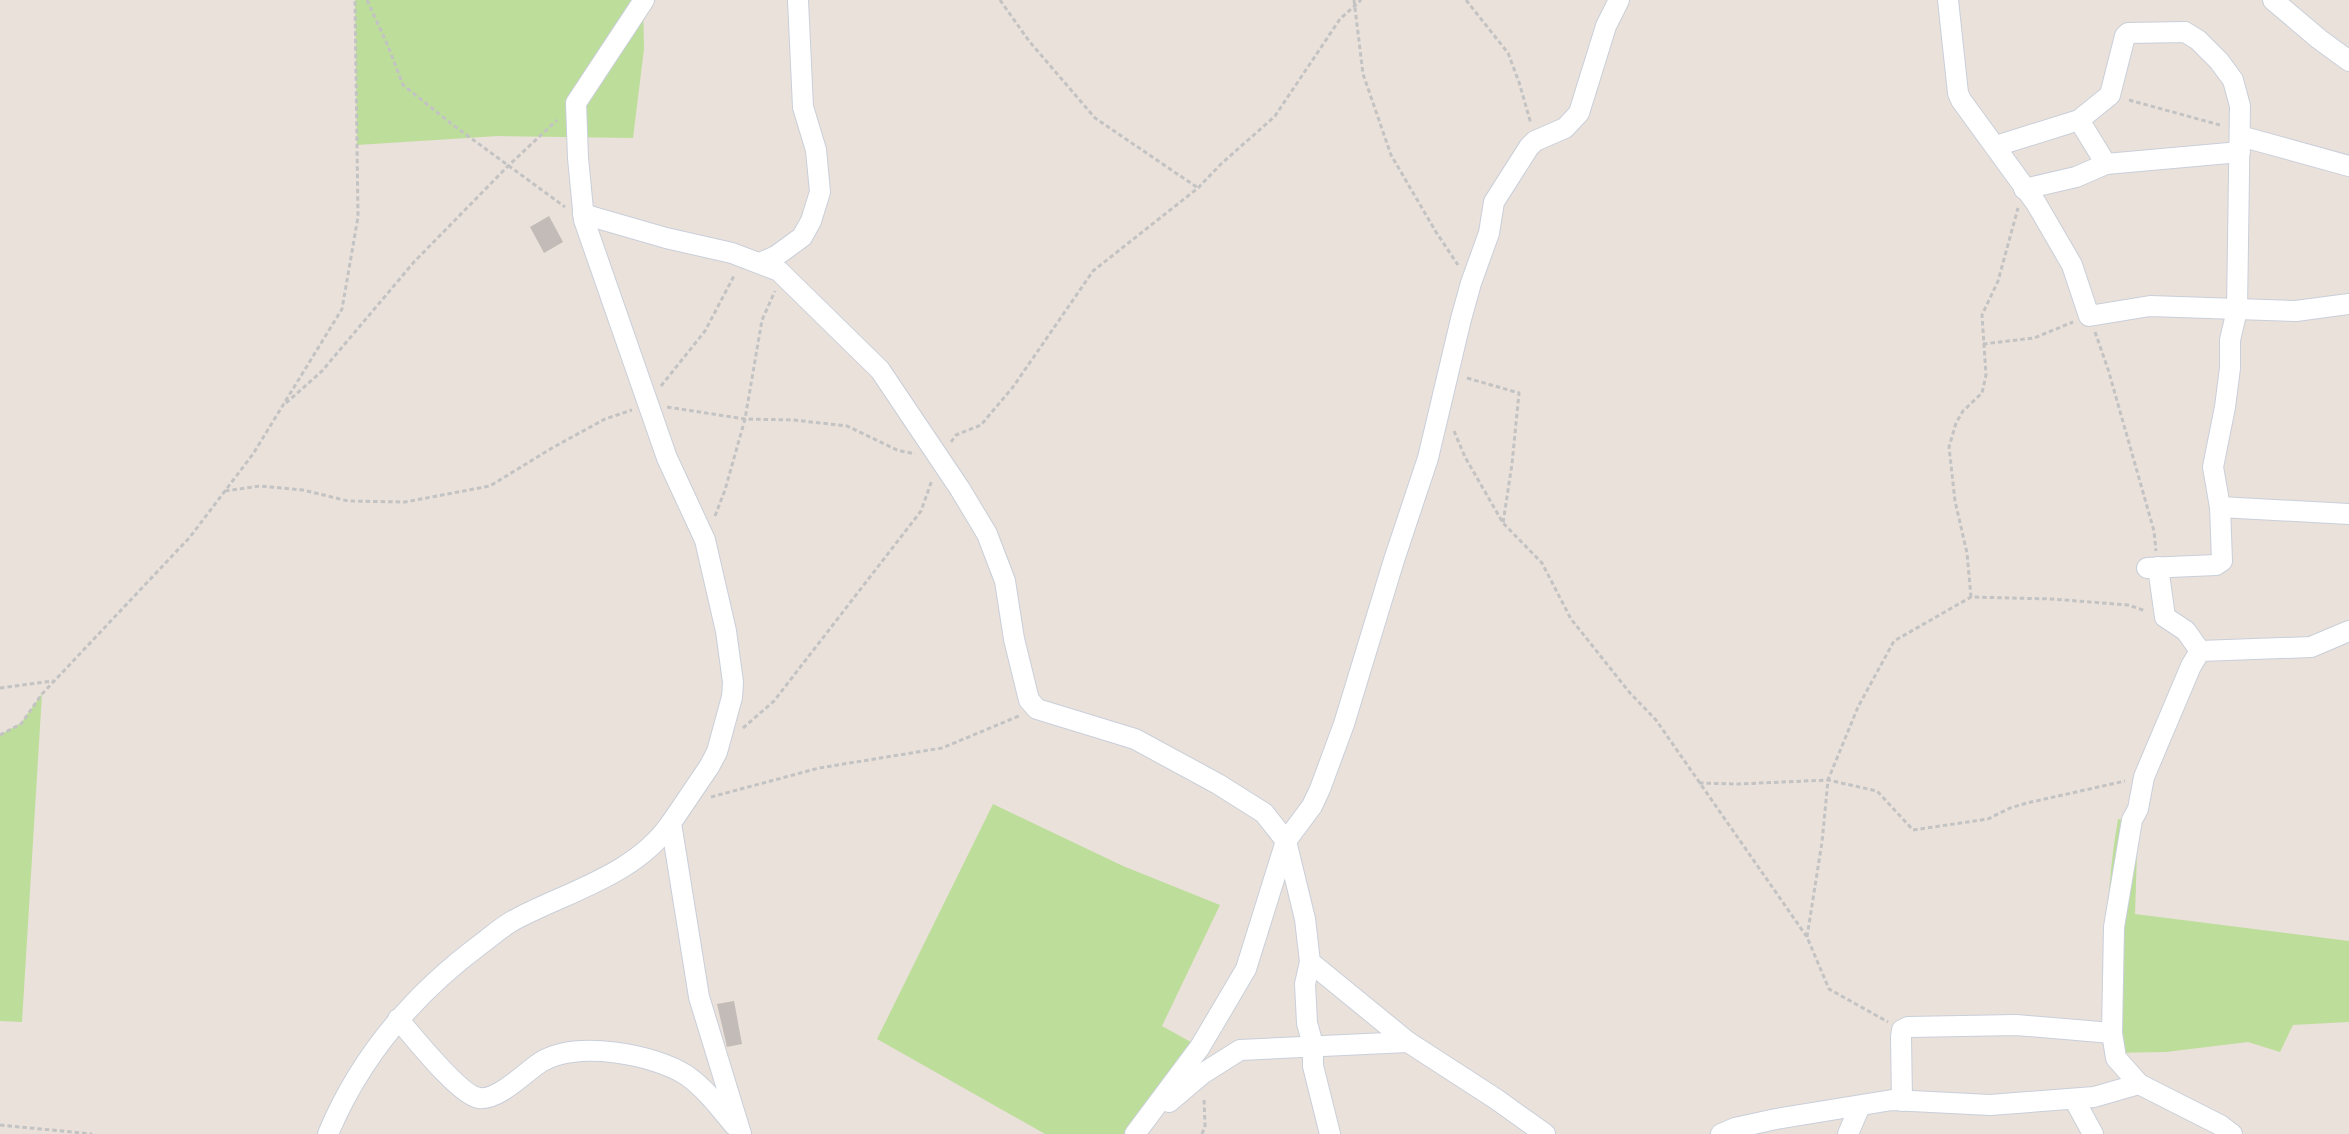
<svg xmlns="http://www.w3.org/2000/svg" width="2349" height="1134" viewBox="0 0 2349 1134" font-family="Rubik,sans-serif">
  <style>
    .green { fill: #bdde9a }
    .building { fill: #c2bbb7 }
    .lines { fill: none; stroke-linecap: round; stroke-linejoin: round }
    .minor-casing { stroke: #c9cfd9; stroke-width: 22 }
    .path { stroke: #c3c3c3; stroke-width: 3; stroke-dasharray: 4.5 3; stroke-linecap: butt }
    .minor { stroke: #fff; stroke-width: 20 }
  </style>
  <rect width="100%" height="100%" fill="#eae1db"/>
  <!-- green -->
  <g class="green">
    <polygon points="355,0 643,0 644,49 633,138 498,136 357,145"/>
    <polygon points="42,694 22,1022 0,1021 0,735 21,723"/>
    <polygon points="993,804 1123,866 1220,905 1162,1026 1200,1047 1135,1134 1045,1134 877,1039"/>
    <path d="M2118,819L2138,823L2135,914L2349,941V1022L2293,1025L2280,1052L2248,1042L2166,1052L2105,1053C2106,975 2104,897 2118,819Z"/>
  </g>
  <!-- building -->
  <g class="building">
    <polygon points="549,216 563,242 544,253 530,227"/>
    <polygon points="734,1001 742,1044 727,1047 717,1004"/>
  </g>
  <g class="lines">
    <defs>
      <g id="minor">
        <polyline points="644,0 576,103 578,158 584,220 667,458 705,540 726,631 733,682 732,697 717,752 709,767 671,823 699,997 741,1134"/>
        <polyline points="1948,0 1958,93 1961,100 2036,203 2072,265 2089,316 2150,306 2296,311 2349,304"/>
        <polyline points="2273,0 2319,39 2349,61"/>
        <polyline points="2079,120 2106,164"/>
        <polyline points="2240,136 2349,166"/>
        <polyline points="1996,146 2079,120 2110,95 2125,36 2128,33 2185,32 2198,40 2219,61 2233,80 2240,106 2237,310 2230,340 2230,368 2225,407 2213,467 2220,507 2222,561 2216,565 2147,568"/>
        <polyline points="2024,189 2076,177 2106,164 2240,152"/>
        <polyline points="583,214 666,238 732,253 779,271 880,370 960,489 987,534 1005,581 1014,639 1029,700 1037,709 1135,739 1218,784 1264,813 1286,841 1305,919 1310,962 1408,1042 1496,1099 1545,1134"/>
        <polyline points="760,263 776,256 802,237 811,221 820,192 816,150 803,107 798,0"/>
        <polyline points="2220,507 2349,514"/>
        <polyline points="2158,567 2165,617 2186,631 2200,651"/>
        <polyline points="1310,962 1305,984 1307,1023 1313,1045 1313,1066 1330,1134"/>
        <path d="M398,1019C413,1036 459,1095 479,1098C498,1101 525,1072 541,1062C576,1040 653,1054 686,1075C705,1088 720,1108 734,1125"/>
        <polyline points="2074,1099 2093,1134"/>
        <polyline points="1902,1101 1901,1037 1902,1030 1908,1027 2016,1025 2112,1033"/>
        <polyline points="1169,1102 1202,1074 1240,1050 1408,1042"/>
        <path d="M328,1134C360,1057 414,994 481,944C493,935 505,924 518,918C570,891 636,874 671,823"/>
        <polyline points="1135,1134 1200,1047 1246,969 1286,841 1312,806 1320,789 1344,724 1394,560 1428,458 1461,319 1471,283 1489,233 1494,202 1529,147 1535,141 1565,128 1579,113 1606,26 1619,0"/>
        <polyline points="1721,1134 1735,1128 1776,1119 1892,1100 1990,1105 2094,1097 2139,1084"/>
        <polyline points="1848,1134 1860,1106"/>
        <polyline points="2232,1134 2220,1125 2139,1084 2116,1058 2112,1033 2114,927 2132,820 2138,809 2144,777 2191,666 2200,651 2311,647 2349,631"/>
      </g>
    </defs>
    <!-- minor casing -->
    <use href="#minor" class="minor-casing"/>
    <!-- path -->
    <g class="path">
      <polyline points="367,0 388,46 403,85 453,125 565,207"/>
      <polyline points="1000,0 1029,41 1095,118 1198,188"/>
      <polyline points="1354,0 1363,74 1391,155 1436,232 1458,265"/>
      <polyline points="1466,0 1508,53 1519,82 1531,124"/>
      <polyline points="2129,100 2220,125"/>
      <polyline points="2095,332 2108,369 2154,531 2156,551"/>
      <polyline points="1983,344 2034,338 2073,322"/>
      <polyline points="1467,378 1519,393 1512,464 1503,523"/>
      <polyline points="661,386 705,331 735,274"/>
      <polyline points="286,403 322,371 414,262 508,166 557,120"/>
      <polyline points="667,407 745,419 794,420 847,426 897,450 915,454"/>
      <polyline points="1454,431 1465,457 1503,523 1542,563 1571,619 1630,693 1656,720 1807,937 1829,989 1888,1022"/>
      <polyline points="951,442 956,435 981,425 1013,387 1093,271 1198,188 1220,165 1275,116 1340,19 1361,0"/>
      <polyline points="225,491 260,486 303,490 348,501 405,502 490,486 552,448 605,419 632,410"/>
      <polyline points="715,516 725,490 745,419 762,320 775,291"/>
      <polyline points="1971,597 1967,553 1955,501 1949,447 1956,423 1963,411 1982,393 1986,375 1982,315 1998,281 2018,208"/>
      <polyline points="0,688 53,681"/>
      <polyline points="743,728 774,701 921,511 932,480"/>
      <polyline points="0,735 21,724 42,694 190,537 253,454 342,309 358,217 355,0"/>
      <polyline points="1699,783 1738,784 1828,780 1877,791 1913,830 1988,819 2010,808 2027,803 2125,781"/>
      <polyline points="711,797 819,768 942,748 1019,716"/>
      <polyline points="1807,937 1822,842 1828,780 1858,707 1894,641 1971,597 2052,599 2128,605 2146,611"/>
      <polyline points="0,1125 92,1134"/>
      <polyline points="1202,1134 1205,1126 1204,1098"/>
    </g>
    <!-- minor -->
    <use href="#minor" class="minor"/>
  </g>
</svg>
